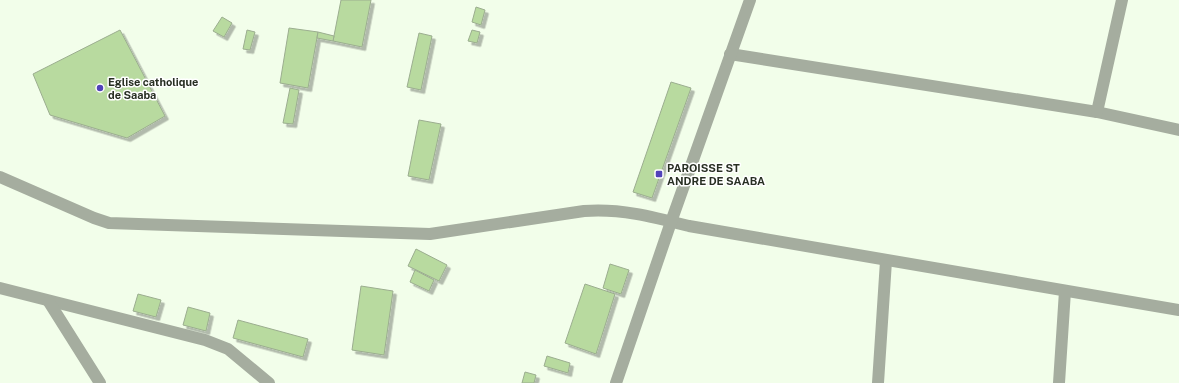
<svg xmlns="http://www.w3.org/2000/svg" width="1179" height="383" viewBox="0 0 1179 383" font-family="'Public Sans',sans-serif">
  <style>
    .building { fill: #b8da9f; stroke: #9bad8f; filter: url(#shadow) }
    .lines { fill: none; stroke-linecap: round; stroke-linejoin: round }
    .street { stroke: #a5ad9f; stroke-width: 12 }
    .poi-dot { fill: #5142b9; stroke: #fff; stroke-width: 1.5 }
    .labels { text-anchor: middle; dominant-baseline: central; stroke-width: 3; stroke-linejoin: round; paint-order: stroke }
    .poi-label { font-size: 11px; font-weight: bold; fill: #282f23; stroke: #fff; text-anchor: start }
  </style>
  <defs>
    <filter id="shadow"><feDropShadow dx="3.5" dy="3.5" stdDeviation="0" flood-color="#0004"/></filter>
  </defs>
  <rect width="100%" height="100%" fill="#f2feea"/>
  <!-- building -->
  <g class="building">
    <polygon points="341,0 371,0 362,47 333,41"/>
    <polygon points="476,7 485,10 481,25 472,22"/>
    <polygon points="222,17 232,23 224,37 213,31"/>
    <polygon points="289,28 318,32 308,88 280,83"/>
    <polygon points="120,30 165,116 127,138 50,115 33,74"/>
    <polygon points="247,30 255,32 250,50 243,49"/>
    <polygon points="472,30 480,32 477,43 468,41"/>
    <polygon points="318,32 334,36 333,41 317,38"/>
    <polygon points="419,33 432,36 421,90 407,87"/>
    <polygon points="671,82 691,88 652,198 633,192"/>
    <polygon points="290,88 299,90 293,124 283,123"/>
    <polygon points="419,120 441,124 429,180 408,176"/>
    <polygon points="416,249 447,265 439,281 408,266"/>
    <polygon points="610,264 629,270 621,294 603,288"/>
    <polygon points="415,270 434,280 429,291 410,282"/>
    <polygon points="585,284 615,294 596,354 565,343"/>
    <polygon points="361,286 393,291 384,355 352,350"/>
    <polygon points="138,294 161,300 156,317 133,311"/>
    <polygon points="188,307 210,313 206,331 183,325"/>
    <polygon points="238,320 308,339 303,357 233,338"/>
    <polygon points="547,356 570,363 568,373 544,366"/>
    <polygon points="525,372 536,375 534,383 522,383"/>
  </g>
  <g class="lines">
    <!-- street -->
    <g class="street">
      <polyline points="730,54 1097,112 1179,130"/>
      <polyline points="1097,112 1122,0"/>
      <path d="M0,177L94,218L109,223L430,234L584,211C620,208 654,217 689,226L1179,310"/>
      <polyline points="0,288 205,340 228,349 269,383"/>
      <polyline points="49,302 100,383"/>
      <polyline points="616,383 671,222 750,0"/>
      <polyline points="878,383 886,261"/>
      <polyline points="1059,383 1065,291"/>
    </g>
  </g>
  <!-- markers -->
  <g class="poi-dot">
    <circle cx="100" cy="88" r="4"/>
    <rect x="655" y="170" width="8" height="8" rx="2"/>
  </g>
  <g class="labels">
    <!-- poi labels -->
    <g class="poi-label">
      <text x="108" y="82">Eglise catholique<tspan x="108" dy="13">de Saaba</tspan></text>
      <text x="667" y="168">PAROISSE ST<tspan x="667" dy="13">ANDRE DE SAABA</tspan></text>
    </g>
  </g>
</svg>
